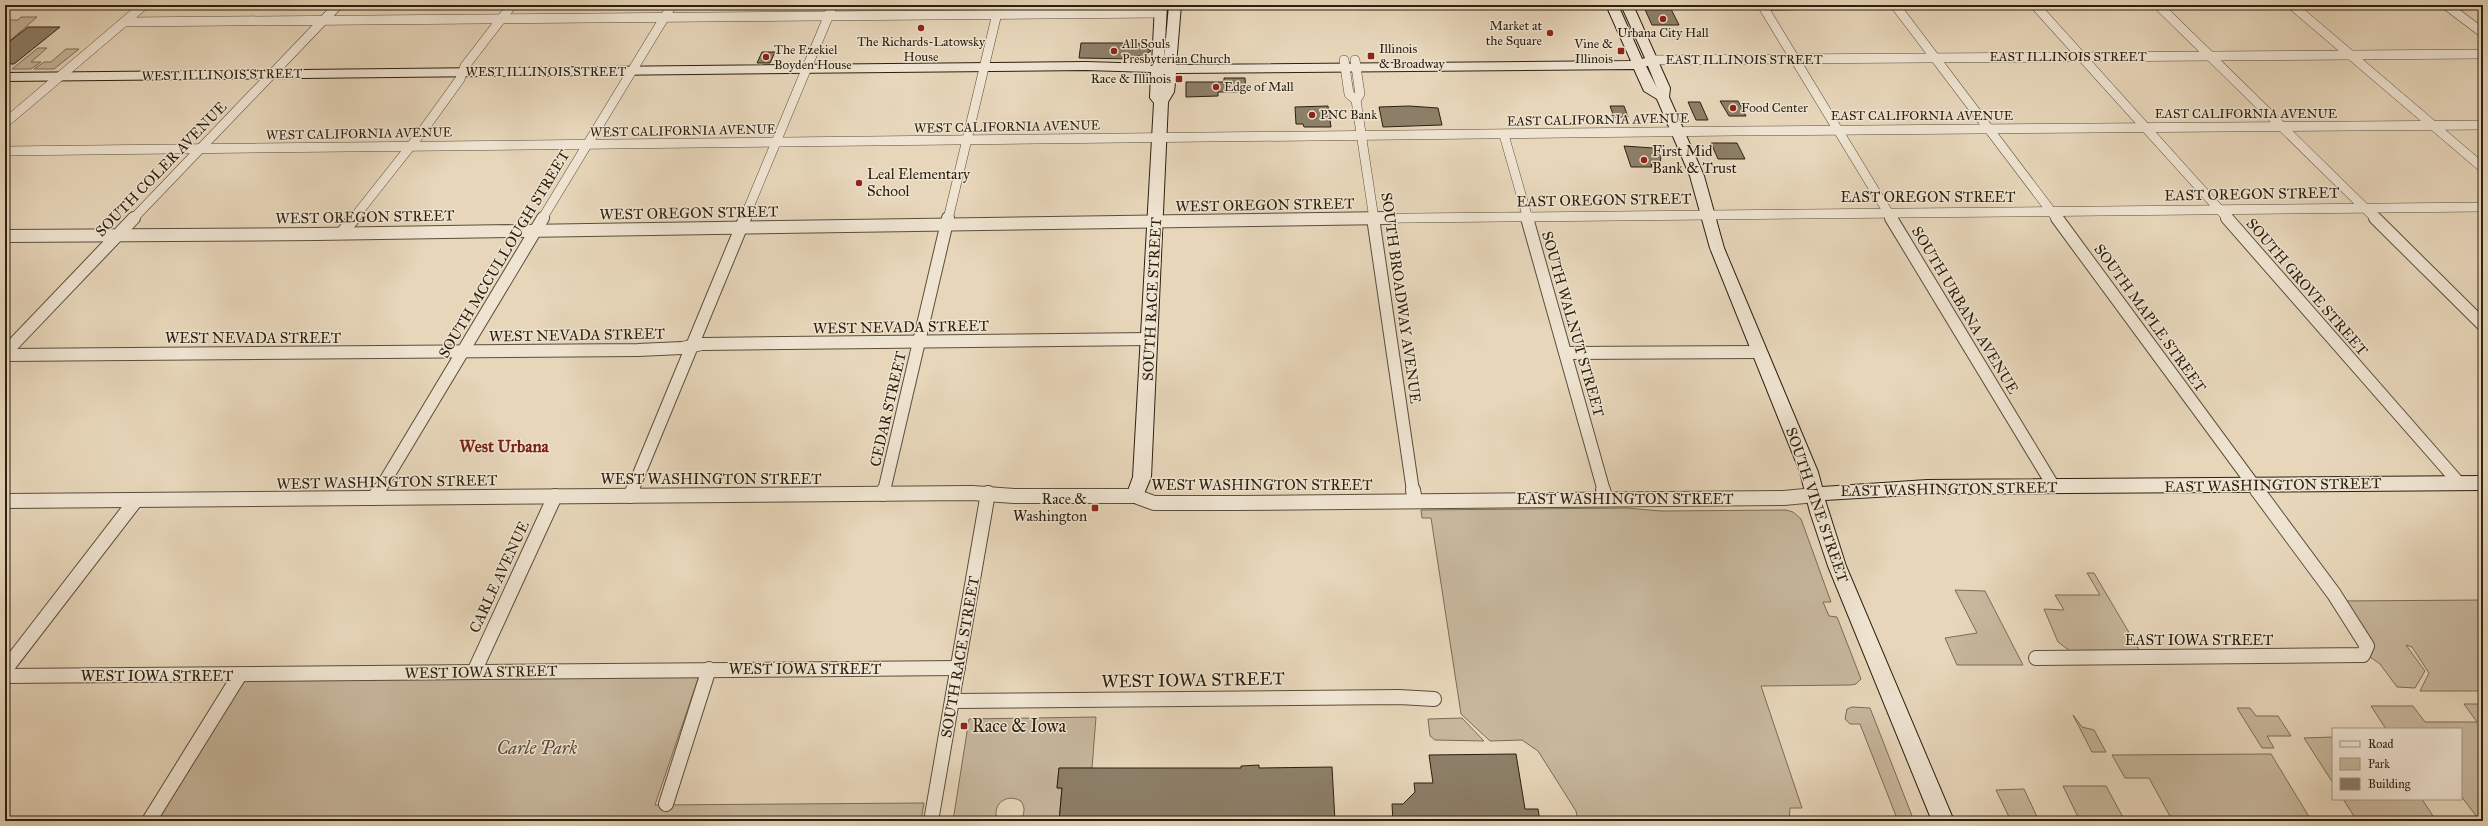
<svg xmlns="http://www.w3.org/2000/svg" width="2488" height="826" viewBox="0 0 2488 826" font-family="'IM FELL Great Primer',serif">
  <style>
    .green { fill: #c7b79d; stroke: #7a6c56 }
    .building { fill: #8d7f68; stroke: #2c200f }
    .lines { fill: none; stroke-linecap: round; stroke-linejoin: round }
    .street-far2-casing { stroke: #5b4e3a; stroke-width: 10 }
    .street-far1-casing { stroke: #5b4e3a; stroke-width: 14 }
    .street-casing { stroke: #5b4e3a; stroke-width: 16 }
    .secondary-casing { stroke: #2c200f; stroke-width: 2 }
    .street-far2 { stroke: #efe4d2; stroke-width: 9 }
    .street-far1 { stroke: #efe4d2; stroke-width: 12 }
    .street { stroke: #efe4d2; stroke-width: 14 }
    .secondary { fill: #efe4d2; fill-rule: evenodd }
    .poi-dot { fill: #8f2418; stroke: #efe4d2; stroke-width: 1.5 }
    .labels { text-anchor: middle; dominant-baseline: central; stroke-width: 3; stroke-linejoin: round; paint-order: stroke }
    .far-poi-label { font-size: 13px; fill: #2c200f; stroke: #efe4d2; text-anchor: start }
    .far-street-label { font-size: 13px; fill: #2c200f; stroke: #efe4d2 }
    .poi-label { font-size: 15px; fill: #2c200f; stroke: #efe4d2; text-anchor: start }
    .street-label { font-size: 15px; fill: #2c200f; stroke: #efe4d2 }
    .quarter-label { font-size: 17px; font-weight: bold; fill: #7a1f14; stroke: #efe4d2 }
    .near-street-label { font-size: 18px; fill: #2c200f; stroke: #efe4d2 }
    .near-poi-label { font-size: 18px; fill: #2c200f; stroke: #efe4d2; text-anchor: start }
    .near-park-label { font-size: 18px; font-style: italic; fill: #5a4d3a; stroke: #efe4d2 }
  </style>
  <rect width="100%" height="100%" fill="#e7d6ba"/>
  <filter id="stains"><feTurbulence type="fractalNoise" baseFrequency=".005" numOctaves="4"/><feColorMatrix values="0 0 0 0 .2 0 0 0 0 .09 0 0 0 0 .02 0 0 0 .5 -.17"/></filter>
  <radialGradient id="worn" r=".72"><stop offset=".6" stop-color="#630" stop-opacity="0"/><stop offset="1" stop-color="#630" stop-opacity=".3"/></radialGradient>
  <!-- green -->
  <g class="green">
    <polygon points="21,17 37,17 5,45 5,41 10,37 5,36 5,20 18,20"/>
    <polygon points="38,48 47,48 31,62 41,62 31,69 12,69"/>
    <polygon points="66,49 79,49 54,69 34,69 44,62 51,62"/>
    <polygon points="1627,508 1661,511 1786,510 1793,512 1801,519 1831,602 1823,602 1829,616 1837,617 1861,679 1856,684 1851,685 1761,686 1802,808 1790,808 1789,821 1578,821 1576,811 1538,751 1522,740 1490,741 1461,714 1431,518 1422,518 1421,510"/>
    <polygon points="2087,573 2094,573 2144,658 2079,658 2058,642 2044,609 2064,610 2055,595 2100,595"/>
    <polygon points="1955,590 1985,591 2023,665 1957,665 1945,638 1977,633"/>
    <polygon points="2483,600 2483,691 2420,691 2429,673 2412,647 2406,645 2425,671 2415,688 2397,687 2380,664 2367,655 2340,601"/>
    <polygon points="239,676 699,676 655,805 924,803 921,821 149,821"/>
    <polygon points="2464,704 2483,704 2483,821 2480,821 2461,796 2461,729 2386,729 2371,706 2413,706 2425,722 2477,722"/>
    <polygon points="1852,707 1870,708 1914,821 1898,821 1860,724 1850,724 1845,719 1847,709"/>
    <polygon points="2237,708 2250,708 2256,716 2278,716 2291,736 2267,736 2274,748 2262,748"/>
    <polygon points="2073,715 2082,727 2094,730 2106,752 2092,752"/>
    <path d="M1096,717L1092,768H1059L1057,788H1062L1059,821H1021C1024,813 1026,809 1021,801C1009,794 995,801 996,815L1000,821H953L969,719Z"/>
    <polygon points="1462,718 1484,741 1435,740 1430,736 1428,719"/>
    <polygon points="2333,737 2333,783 2304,738"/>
    <polygon points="2271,754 2311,820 2172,820 2149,778 2125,778 2112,755"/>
    <polygon points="2063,786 2106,786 2125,821 2080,821"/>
    <polygon points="2024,789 2039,821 2011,821 1996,790"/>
    <polygon points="2343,799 2422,799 2436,821 2357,821"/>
  </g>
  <!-- building -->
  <g class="building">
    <polygon points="1643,5 1669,5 1679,25 1652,25"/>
    <polygon points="28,27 60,27 14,64 5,64 5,45"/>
    <polygon points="1081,43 1138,43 1151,51 1142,56 1136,56 1136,59 1079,58"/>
    <polygon points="762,52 775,52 770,63 757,63"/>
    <polygon points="1224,78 1245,78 1246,92 1218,92 1218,96 1186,97 1186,82 1224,82"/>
    <polygon points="1720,101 1738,101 1746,116 1729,116"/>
    <polygon points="1688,102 1700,102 1708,120 1696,120"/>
    <polygon points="1328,106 1331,127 1304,127 1303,124 1296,124 1295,107"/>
    <polygon points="1409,106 1438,108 1442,125 1383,127 1379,107"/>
    <polygon points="1610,106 1624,106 1628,117 1614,117"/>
    <polygon points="1711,143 1737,143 1745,159 1718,159"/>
    <polygon points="1624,146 1653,148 1661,156 1660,164 1651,164 1652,167 1631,167"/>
    <polygon points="1516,754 1525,809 1538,809 1540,821 1393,821 1392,804 1403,804 1415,792 1414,783 1433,783 1429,755"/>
    <polygon points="1259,765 1259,768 1332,767 1335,821 1059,821 1062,788 1057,788 1059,768 1241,768 1241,766"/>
  </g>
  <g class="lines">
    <defs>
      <g id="street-far2">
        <polyline points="1762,5 1892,219"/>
        <polyline points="1895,5 2057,219"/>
        <polyline points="2035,5 2228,219"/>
        <polyline points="2158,5 2376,219"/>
        <polyline points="2292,5 2483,168"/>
        <polyline points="2446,5 2483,33"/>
        <polyline points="1763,6 1800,5"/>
        <polyline points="125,22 1160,13"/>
        <polyline points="1344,60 1349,94 1356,100 1374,219"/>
        <polyline points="1355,60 1360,94 1356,100"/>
        <polyline points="1652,60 2483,54"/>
        <polyline points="5,123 144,5"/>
        <polyline points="1504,135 1528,219"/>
        <polyline points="5,151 1735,131 2483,125"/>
        <polyline points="133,219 338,5"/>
        <polyline points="353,219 421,133 460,79 465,66 512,5"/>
        <polyline points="542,219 672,5"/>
        <polyline points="744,219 833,5"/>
        <polyline points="948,219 999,5"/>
        <polyline points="1320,219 2483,207"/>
      </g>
      <g id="street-far1">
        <polyline points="1373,218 1413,491"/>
        <polyline points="1527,218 1604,491"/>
        <polyline points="1891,218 2054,487"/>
        <polyline points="2057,218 2258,491"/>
        <polyline points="2227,218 2459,483"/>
        <polyline points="2375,218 2483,325"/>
        <polyline points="342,233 354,218"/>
        <polyline points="5,236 316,234 1389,218"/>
        <polyline points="5,353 134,218"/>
        <polyline points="1566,353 1760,352"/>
        <polyline points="5,355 638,350 682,348 702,344 1149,339"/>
        <polyline points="379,491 543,218"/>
        <polyline points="632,491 745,218"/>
        <polyline points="884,491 948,218"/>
      </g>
      <g id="street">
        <polyline points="1413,490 1415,501"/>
        <polyline points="1603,490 1606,499"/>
        <polyline points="883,494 884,490"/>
        <polyline points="630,496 633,490"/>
        <polyline points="374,498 379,490"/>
        <polyline points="5,501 972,493 1014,496 1135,496 1154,503 1235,503 1784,498 1815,495"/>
        <polyline points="2036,658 2363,655 2367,646 2334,594 2257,490"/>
        <polyline points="5,670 136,500"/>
        <polyline points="474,672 555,496"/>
        <polyline points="5,676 958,668"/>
        <polyline points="952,701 1399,697 1434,699"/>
        <polyline points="666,804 709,669"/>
        <polyline points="149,821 239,676"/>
        <polyline points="931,821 988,493"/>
      </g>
      <path id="secondary" d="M1155,5H1167L1164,61L1169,5H1181L1176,65H1180L1631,61L1606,5H1618L1642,59L1645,58L1621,5H1633L1670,88L1669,97L1704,176L1724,248L1818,472L1822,487L1927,480L2483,476V490L1927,494L1825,500L1846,566L1954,821H1932L1828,566L1810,512L1800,472L1710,248L1690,176L1657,99L1644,91L1634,69L1176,73L1174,92L1168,102L1151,477L1141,501L1135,503L1129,501L1126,496L1133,477L1154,103L1150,98L1151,72L1086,70L5,81V73L1086,62L1152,64ZM1646,66H1648L1657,88Z"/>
    </defs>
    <!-- street-far2 casing -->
    <use href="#street-far2" class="street-far2-casing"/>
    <!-- street-far1 casing -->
    <use href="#street-far1" class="street-far1-casing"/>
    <!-- street casing -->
    <use href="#street" class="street-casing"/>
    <!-- secondary casing -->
    <use href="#secondary" class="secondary-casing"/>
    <!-- street-far2 -->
    <use href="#street-far2" class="street-far2"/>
    <!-- street-far1 -->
    <use href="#street-far1" class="street-far1"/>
    <!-- street -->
    <use href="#street" class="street"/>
    <!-- secondary -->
    <use href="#secondary" class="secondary"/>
  </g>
  <!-- markers -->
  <g class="poi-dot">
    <circle cx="1663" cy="19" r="4"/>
    <circle cx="921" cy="28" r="4"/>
    <circle cx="1550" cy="33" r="4"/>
    <circle cx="1114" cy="51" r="4"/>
    <rect x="1617" y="47" width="8" height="8" rx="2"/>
    <rect x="1367" y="52" width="8" height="8" rx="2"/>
    <circle cx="766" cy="57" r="4"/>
    <rect x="1175" y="75" width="8" height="8" rx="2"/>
    <circle cx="1216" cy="87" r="4"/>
    <circle cx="1733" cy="108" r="4"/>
    <circle cx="1312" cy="115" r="4"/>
    <circle cx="1644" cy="160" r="4"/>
    <circle cx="859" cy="183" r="4"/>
    <rect x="1091" y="504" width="8" height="8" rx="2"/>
    <rect x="960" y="722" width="8" height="8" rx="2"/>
  </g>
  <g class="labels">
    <!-- far-poi labels -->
    <g class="far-poi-label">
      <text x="1542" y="26" text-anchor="end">Market at<tspan x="1542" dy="15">the Square</tspan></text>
      <text x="1663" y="33" text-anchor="middle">Urbana City Hall</text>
      <text x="921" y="42" text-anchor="middle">The Richards-Latowsky<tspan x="921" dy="15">House</tspan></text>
      <text x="1122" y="44">All Souls<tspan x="1122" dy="15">Presbyterian Church</tspan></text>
      <text x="1613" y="44" text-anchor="end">Vine &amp;<tspan x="1613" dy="15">Illinois</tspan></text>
      <text x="1379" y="49">Illinois<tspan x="1379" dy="15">&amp; Broadway</tspan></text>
      <text x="774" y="50">The Ezekiel<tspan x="774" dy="15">Boyden House</tspan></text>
      <text x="1171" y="79" text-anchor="end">Race &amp; Illinois</text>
      <text x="1224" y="87">Edge of Mall</text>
      <text x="1741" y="108">Food Center</text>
      <text x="1320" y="115">PNC Bank</text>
    </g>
    <!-- far-street labels -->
    <g class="far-street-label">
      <text x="2068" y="57">EAST ILLINOIS STREET</text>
      <text x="1744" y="60">EAST ILLINOIS STREET</text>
      <text x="546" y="72">WEST ILLINOIS STREET</text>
      <text transform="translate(222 75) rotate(-1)">WEST ILLINOIS STREET</text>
      <text x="2246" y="114">EAST CALIFORNIA AVENUE</text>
      <text x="1922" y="116">EAST CALIFORNIA AVENUE</text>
      <text transform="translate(1598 120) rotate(-1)">EAST CALIFORNIA AVENUE</text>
      <text transform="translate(1007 127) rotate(-1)">WEST CALIFORNIA AVENUE</text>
      <text transform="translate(683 131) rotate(-1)">WEST CALIFORNIA AVENUE</text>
      <text transform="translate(359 134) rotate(-1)">WEST CALIFORNIA AVENUE</text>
    </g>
    <!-- poi labels -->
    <g class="poi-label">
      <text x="1652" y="151">First Mid<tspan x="1652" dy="17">Bank &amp; Trust</tspan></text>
      <text x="867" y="174">Leal Elementary<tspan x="867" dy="17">School</tspan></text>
      <text x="1087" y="499" text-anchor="end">Race &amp;<tspan x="1087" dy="17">Washington</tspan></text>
    </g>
    <!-- street labels -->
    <g class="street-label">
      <text transform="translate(161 169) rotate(-46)">SOUTH COLER AVENUE</text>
      <text transform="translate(2252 194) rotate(-1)">EAST OREGON STREET</text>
      <text x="1928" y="197">EAST OREGON STREET</text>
      <text transform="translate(1604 200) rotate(-1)">EAST OREGON STREET</text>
      <text transform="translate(1265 205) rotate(-1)">WEST OREGON STREET</text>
      <text transform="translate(689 213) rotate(-1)">WEST OREGON STREET</text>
      <text transform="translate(365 217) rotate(-1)">WEST OREGON STREET</text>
      <text transform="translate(504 254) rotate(-59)">SOUTH MCCULLOUGH STREET</text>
      <text transform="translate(2307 287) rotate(49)">SOUTH GROVE STREET</text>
      <text transform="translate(1401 298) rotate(82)">SOUTH BROADWAY AVENUE</text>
      <text transform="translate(1152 299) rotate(-87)">SOUTH RACE STREET</text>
      <text transform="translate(1965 310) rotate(59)">SOUTH URBANA AVENUE</text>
      <text transform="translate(2150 318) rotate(54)">SOUTH MAPLE STREET</text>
      <text transform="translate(1573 324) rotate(74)">SOUTH WALNUT STREET</text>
      <text transform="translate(901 327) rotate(-1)">WEST NEVADA STREET</text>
      <text transform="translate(577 335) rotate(-1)">WEST NEVADA STREET</text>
      <text x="253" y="338">WEST NEVADA STREET</text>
      <text transform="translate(888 409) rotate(-77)">CEDAR STREET</text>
      <text x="711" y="479">WEST WASHINGTON STREET</text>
      <text transform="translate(387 482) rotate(-1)">WEST WASHINGTON STREET</text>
      <text x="1262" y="485">WEST WASHINGTON STREET</text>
      <text transform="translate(2273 485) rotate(-1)">EAST WASHINGTON STREET</text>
      <text transform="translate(1949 489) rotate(-1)">EAST WASHINGTON STREET</text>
      <text x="1625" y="499">EAST WASHINGTON STREET</text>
      <text transform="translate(1817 505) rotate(71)">SOUTH VINE STREET</text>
      <text transform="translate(499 577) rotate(-65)">CARLE AVENUE</text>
      <text x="2199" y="640">EAST IOWA STREET</text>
      <text transform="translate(960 657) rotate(-80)">SOUTH RACE STREET</text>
      <text x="805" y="669">WEST IOWA STREET</text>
      <text transform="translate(481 672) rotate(-1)">WEST IOWA STREET</text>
      <text x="157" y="676">WEST IOWA STREET</text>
    </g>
    <!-- quarter labels -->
    <g class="quarter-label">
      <text x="504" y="446">West Urbana</text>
    </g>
    <!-- near-street labels -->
    <g class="near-street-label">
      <text transform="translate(1193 680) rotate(-1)">WEST IOWA STREET</text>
    </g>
    <!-- near-poi labels -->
    <g class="near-poi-label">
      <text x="972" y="726">Race &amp; Iowa</text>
    </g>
    <!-- near-park labels -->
    <g class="near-park-label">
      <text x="537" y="748">Carle Park</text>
    </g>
  </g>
  <!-- margin -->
  <rect width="2488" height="826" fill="none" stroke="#e7d6ba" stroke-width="20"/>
  <rect x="6" y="6" width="2476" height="814" fill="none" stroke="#2c200f" stroke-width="2"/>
  <rect x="10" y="10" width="2468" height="806" fill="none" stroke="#2c200f"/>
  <!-- legend -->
  <rect x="2332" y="728" width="130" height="72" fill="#efe4d2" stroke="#a19684"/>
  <rect x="2340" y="741" width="20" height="6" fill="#efe4d2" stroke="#a19684"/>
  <text x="2368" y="748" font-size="12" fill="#2c200f">Road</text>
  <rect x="2340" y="758" width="20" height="12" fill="#c7b79d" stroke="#a19684"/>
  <text x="2368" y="768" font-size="12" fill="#2c200f">Park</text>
  <rect x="2340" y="778" width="20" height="12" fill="#8d7f68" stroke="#a19684"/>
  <text x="2368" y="788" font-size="12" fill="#2c200f">Building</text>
  <rect width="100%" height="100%" filter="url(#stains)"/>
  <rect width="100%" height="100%" fill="url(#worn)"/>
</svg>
